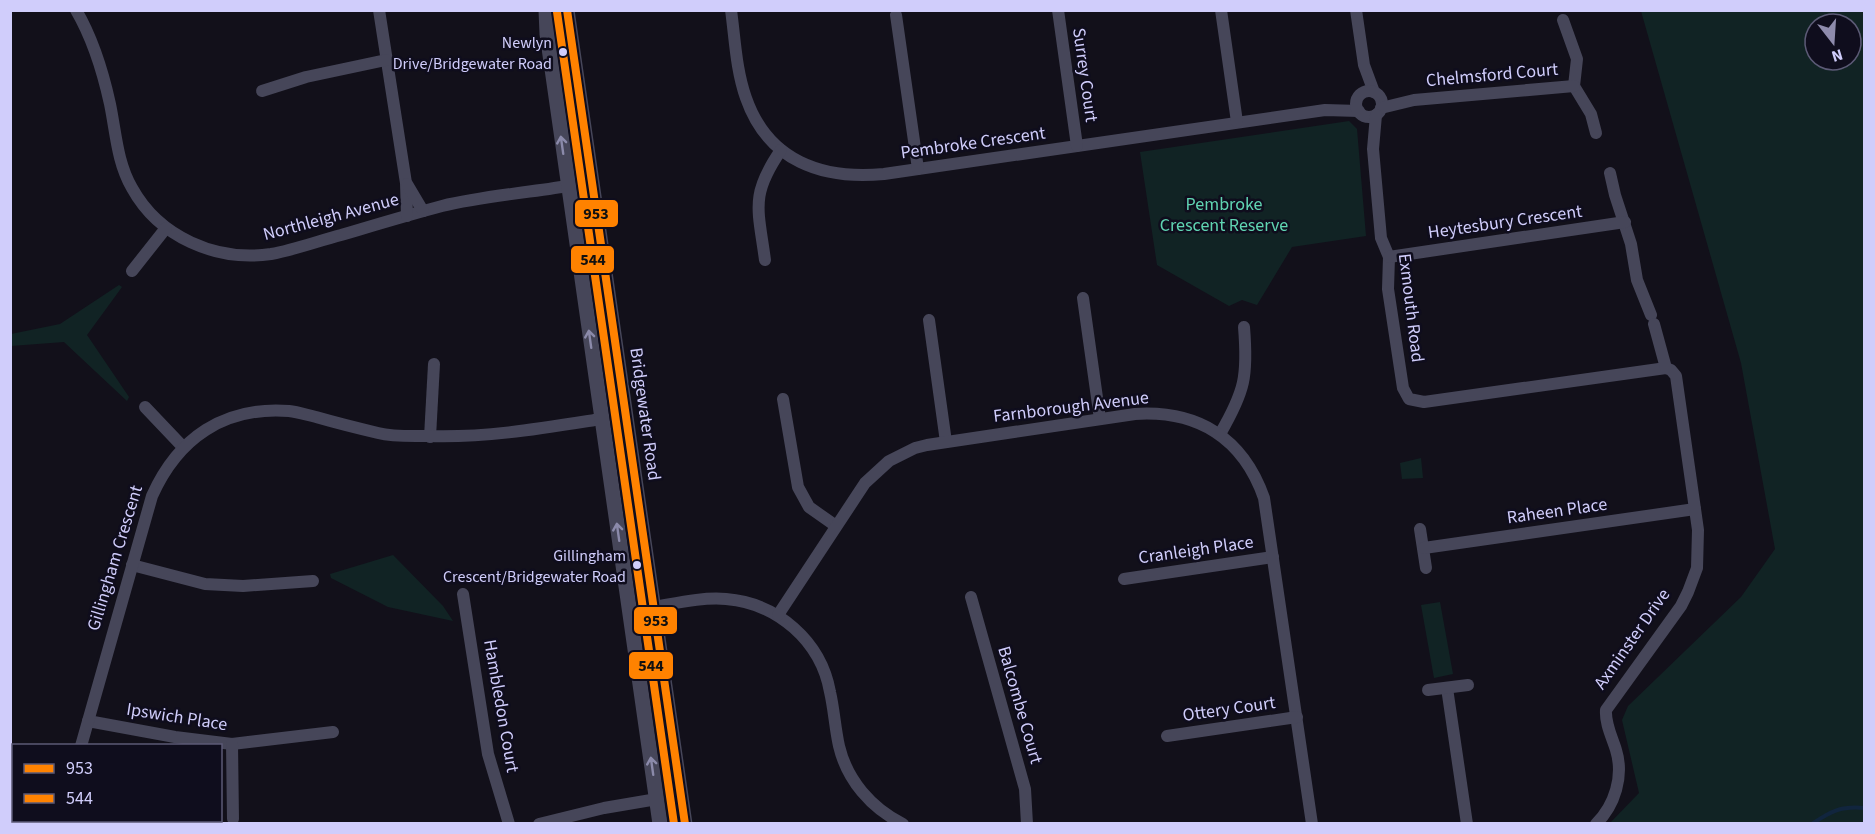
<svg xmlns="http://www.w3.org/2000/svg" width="1875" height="834" viewBox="0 0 1875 834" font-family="'Source Sans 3',sans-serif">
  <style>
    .green { fill: #112324; fill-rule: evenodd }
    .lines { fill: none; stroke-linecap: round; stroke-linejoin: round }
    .stream { stroke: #11253e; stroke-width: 4 }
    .minor { stroke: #464659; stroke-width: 12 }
    .tertiary { stroke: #464659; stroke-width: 15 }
    .bus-1-casing { stroke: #0f0d1d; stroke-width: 12 }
    .bus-2-casing { stroke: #0f0d1d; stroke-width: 12 }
    .bus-1 { stroke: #ff8200; stroke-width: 8 }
    .bus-2 { stroke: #ff8200; stroke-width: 8 }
    .oneway { stroke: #8b8aaa }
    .bus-dot { fill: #d0cdfb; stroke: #0f0d1d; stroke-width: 2 }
    .labels { text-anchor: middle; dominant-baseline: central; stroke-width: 5; stroke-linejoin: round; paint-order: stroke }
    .bus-label { font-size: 16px; fill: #d0cdfb; stroke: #0f0d1d; text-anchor: end }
    .street-label { font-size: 18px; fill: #d0cdfb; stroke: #0f0d1d }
    .park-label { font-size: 18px; fill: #60d4b2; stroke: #0f0d1d }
    .line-badge { stroke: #0f0d1d; stroke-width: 2 }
    .pale-badge-label { font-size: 16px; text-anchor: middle; font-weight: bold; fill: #111 }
  </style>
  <rect width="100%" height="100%" fill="#12101a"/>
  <!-- green -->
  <g class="green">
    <path d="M1641,11H1864V823H1610L1639,793L1622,720L1628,706L1741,597L1775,549L1741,363ZM1815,24H1851V60H1815Z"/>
    <polygon points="1349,121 1357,129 1366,236 1292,247 1257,305 1242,300 1229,306 1157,265 1140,152"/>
    <polygon points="119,285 122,287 87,335 129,397 127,401 64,342 11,346 11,334 60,324"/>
    <polygon points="1421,458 1423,478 1402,479 1400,463"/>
    <polygon points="393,555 443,606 453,621 388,607 331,578 330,574"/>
    <polygon points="1440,602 1453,674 1434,678 1421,605"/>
  </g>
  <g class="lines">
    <!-- stream -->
    <path class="stream" d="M1812,824C1831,811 1841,806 1864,808"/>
    <!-- minor -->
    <g class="minor">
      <path d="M76,10C93,39 103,72 110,104C116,133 117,162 132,188C159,237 216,262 271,254C294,250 318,241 341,235C375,225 408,215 442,206C483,196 526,193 568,186"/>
      <polyline points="379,10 406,183 407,216"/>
      <path d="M731,10C735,39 736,70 746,98C768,161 822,180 884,174L1325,110L1359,111"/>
      <polyline points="1058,10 1077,146"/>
      <polyline points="1221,10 1237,122"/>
      <polyline points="1356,10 1364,65 1374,92"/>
      <polyline points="896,15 918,169"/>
      <polyline points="1563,20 1577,59 1574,86 1591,114 1596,133"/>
      <polyline points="262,91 306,77 386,60"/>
      <circle cx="1369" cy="104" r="13"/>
      <polyline points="1381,108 1414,100 1574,86"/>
      <polyline points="1376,115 1373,149 1381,238 1389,257 1388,289 1403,388 1409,399 1424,402 1666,368"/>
      <polyline points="1610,173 1615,195 1631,244 1637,280 1651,315"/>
      <polyline points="407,184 423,211"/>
      <polyline points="1389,257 1625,222"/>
      <path d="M765,260C758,208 750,195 781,150"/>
      <polyline points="132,271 166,228"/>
      <polyline points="1083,298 1100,419"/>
      <polyline points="929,320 946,442"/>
      <polyline points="783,399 798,487 809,507 836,526"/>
      <polyline points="145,407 183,447"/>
      <path d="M1220,434C1245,391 1248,376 1244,327"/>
      <polyline points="430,437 434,364"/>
      <polyline points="1420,529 1426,568"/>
      <polyline points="1424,548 1695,509"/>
      <polyline points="132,565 205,584 243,586 313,581"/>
      <polyline points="1124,579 1273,557"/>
      <polyline points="463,594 488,754 509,824"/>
      <polyline points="971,597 1025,789 1027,824"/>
      <path d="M653,607C677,603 702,597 726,599C777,603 821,641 830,692C834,709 835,728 839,746C847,780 871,808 903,824"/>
      <path d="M778,615L865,483L889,461L915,448L927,445L1135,414C1198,410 1243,438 1264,498L1312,824"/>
      <polyline points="1447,688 1467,824"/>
      <polyline points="1428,690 1468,685"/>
      <polyline points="88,721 175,737 232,744 333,732"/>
      <polyline points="1167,736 1297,717"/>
      <polyline points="232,744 233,819"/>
      <path d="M81,746L152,496C178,438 224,406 289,411C298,412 307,415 316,417C337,423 357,428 378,433C394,437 412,436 428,436C487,438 544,428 601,419"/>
      <polyline points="69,820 69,824"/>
      <polyline points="539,824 604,808 657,799"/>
      <path d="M1596,824C1615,805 1624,776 1616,750C1612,737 1605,724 1606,710L1681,606L1688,592L1697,568L1698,530L1676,376L1671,370L1666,368L1654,324"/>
    </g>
    <!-- tertiary -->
    <g class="tertiary">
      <polyline points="546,10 547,34 660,824"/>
      <polyline points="567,10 685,824"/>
    </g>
    <defs>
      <polyline id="bus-1" points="567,10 685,824"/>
      <polyline id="bus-2" points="557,12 674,824"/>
    </defs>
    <!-- bus-1 casing -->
    <use href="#bus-1" class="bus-1-casing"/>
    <!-- bus-2 casing -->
    <use href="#bus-2" class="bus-2-casing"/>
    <!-- bus-1 -->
    <use href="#bus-1" class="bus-1"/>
    <!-- bus-2 -->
    <use href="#bus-2" class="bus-2"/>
  </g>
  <!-- one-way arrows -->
  <defs><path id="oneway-shaft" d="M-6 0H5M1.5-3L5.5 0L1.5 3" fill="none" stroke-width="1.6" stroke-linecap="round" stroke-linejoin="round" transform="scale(1.5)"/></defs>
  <g class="oneway">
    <use href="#oneway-shaft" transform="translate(562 145) rotate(-98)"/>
    <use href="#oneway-shaft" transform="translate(590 339) rotate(-98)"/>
    <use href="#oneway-shaft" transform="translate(618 532) rotate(-98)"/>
    <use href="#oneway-shaft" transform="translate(652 766) rotate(-98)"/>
  </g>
  <!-- markers -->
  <g class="bus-dot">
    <circle cx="563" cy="52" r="5"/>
    <circle cx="637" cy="565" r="5"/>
  </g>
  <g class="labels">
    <!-- bus labels -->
    <g class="bus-label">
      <text x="552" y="43">Newlyn<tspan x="552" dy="21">Drive/Bridgewater Road</tspan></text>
      <text x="626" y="556">Gillingham<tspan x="626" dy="21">Crescent/Bridgewater Road</tspan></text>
    </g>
    <!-- street labels -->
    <g class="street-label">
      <text transform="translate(1085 75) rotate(82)">Surrey Court</text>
      <text transform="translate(1492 75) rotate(-5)">Chelmsford Court</text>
      <text transform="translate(973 143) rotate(-8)">Pembroke Crescent</text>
      <text transform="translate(331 217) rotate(-15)">Northleigh Avenue</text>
      <text transform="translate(1505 222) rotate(-8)">Heytesbury Crescent</text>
      <text transform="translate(1411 308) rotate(83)">Exmouth Road</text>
      <text transform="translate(1071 407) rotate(-7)">Farnborough Avenue</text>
      <text transform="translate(645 414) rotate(82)">Bridgewater Road</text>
      <text transform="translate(1557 511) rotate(-8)">Raheen Place</text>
      <text transform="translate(1196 550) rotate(-8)">Cranleigh Place</text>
      <text transform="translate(115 558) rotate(-73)">Gillingham Crescent</text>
      <text transform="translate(1632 639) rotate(-55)">Axminster Drive</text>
      <text transform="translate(1020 705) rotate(74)">Balcombe Court</text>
      <text transform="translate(501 706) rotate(80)">Hambledon Court</text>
      <text transform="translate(1229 709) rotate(-8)">Ottery Court</text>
      <text transform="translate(177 717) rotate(9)">Ipswich Place</text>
    </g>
    <!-- park labels -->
    <g class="park-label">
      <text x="1224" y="204">Pembroke<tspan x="1224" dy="21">Crescent Reserve</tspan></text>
    </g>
  </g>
  <g class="line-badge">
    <rect x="574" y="199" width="45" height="29" rx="6" fill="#ff8200"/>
    <rect x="570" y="245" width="45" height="29" rx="6" fill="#ff8200"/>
    <rect x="633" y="606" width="45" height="29" rx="6" fill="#ff8200"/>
    <rect x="628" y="651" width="46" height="29" rx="6" fill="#ff8200"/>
  </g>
  <g class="pale-badge-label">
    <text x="596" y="219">953</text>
    <text x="593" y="265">544</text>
    <text x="656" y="626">953</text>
    <text x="651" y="671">544</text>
  </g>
  <!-- border -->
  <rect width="1875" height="834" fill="none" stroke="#d0cdfb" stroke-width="24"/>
  <!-- legend -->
  <rect x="12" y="744" width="210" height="78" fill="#0f0d1d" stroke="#5c5a76" stroke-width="1.5"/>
  <rect x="24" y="764" width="30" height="9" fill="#ff8200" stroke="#5c5a76" stroke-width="1.5"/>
  <text x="66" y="774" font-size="18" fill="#d0cdfb">953</text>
  <rect x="24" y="794" width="30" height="9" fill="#ff8200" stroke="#5c5a76" stroke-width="1.5"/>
  <text x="66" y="804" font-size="18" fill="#d0cdfb">544</text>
  <!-- north arrow -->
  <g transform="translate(1833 42) rotate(163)"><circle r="28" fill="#0f0d1d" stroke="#5c5a76" stroke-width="1.5"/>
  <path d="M0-4.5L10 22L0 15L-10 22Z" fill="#8e8bac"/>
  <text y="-9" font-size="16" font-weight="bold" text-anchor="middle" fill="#d0cdfb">N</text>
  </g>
</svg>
